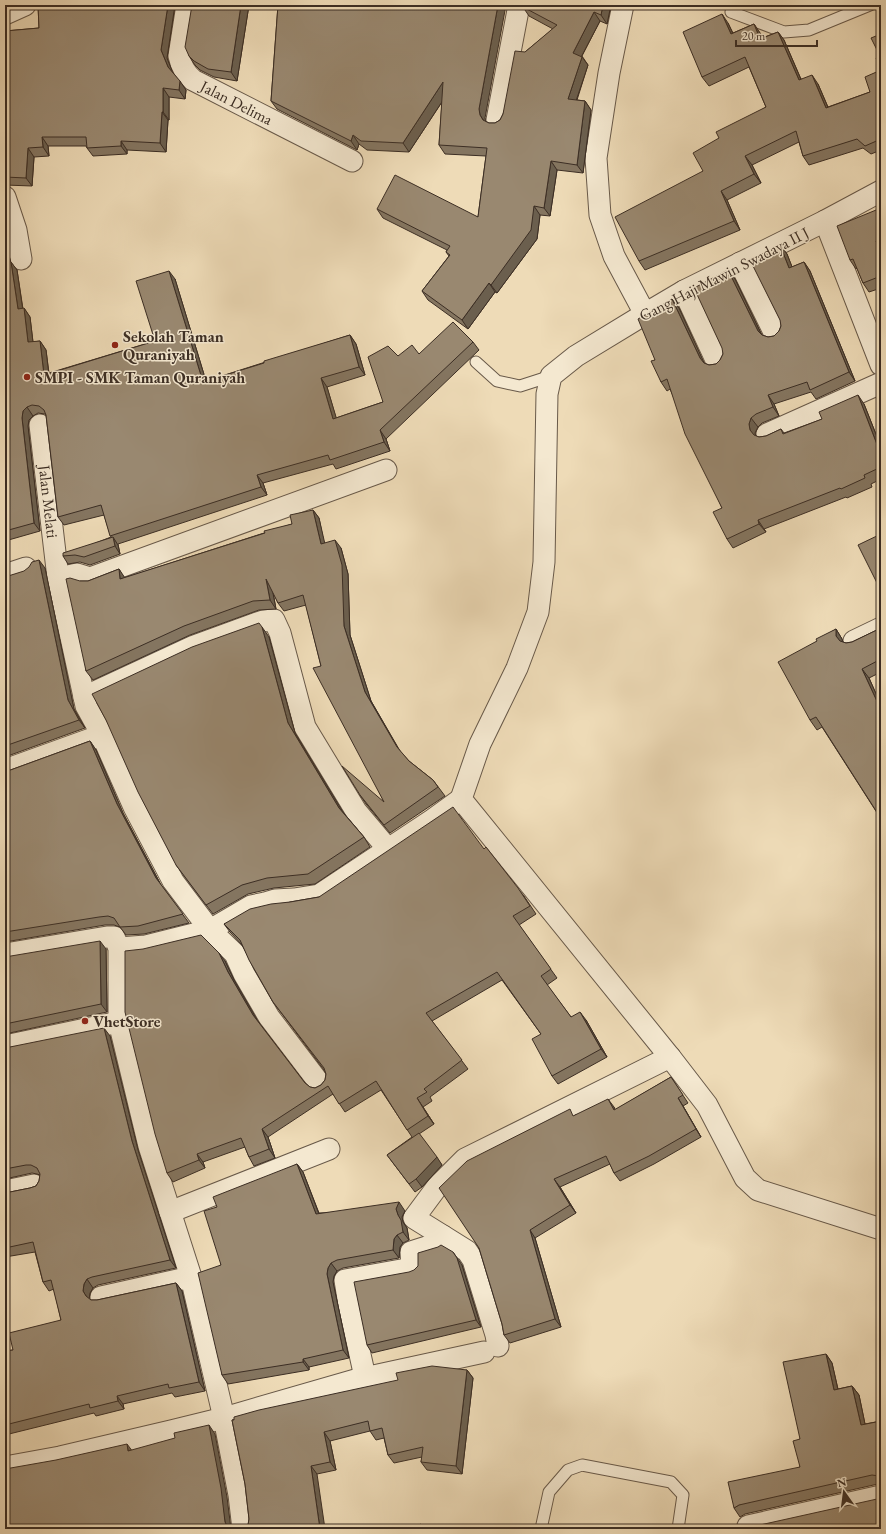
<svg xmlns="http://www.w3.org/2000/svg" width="886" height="1534" viewBox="0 0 886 1534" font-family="'EB Garamond',serif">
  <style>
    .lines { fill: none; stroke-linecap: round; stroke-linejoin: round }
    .lane-casing { stroke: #685949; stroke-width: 13 }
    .street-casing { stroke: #685949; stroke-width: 23 }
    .lane { stroke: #f4e8d0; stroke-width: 11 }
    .street { stroke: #f4e8d0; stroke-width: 21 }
    .wall { fill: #847560; stroke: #3c2e24 }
    .shaded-wall { fill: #6b5f4e; stroke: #3c2e24 }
    .building { fill: #998870; stroke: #3c2e24 }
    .poi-dot { fill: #8f2418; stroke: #f4e8d0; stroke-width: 1.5 }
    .labels { text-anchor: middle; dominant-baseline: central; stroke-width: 3; stroke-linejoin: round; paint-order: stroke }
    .street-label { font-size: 16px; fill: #3c2e24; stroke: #f4e8d0 }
    .poi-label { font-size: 16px; font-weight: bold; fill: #3c2e24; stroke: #f4e8d0; text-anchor: start }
  </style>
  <rect width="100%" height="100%" fill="#eedbb7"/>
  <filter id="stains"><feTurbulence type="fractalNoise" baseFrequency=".005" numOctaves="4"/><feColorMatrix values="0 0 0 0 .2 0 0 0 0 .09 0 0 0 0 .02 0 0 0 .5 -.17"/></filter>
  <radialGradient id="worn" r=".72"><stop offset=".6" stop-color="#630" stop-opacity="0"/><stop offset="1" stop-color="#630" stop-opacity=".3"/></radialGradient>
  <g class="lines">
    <defs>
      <g id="lane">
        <polyline points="731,12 784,32 809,30 870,5"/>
        <polyline points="476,362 497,381 520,386 551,376"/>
        <polyline points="541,1529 549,1492 568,1470 582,1465 671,1482 683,1495 678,1529"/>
      </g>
      <g id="street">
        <path id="s1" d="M187,5L179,56C181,66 185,73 193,80L352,161"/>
        <polyline points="623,5 609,73 596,158 600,215 614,256 645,314"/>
        <polyline points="5,14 25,5"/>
        <polyline points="497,120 519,5"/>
        <polyline points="881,191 825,221 684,291 645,314 576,356 551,376 547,394 544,562 538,612 517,668 480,744 461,799 670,1057 707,1105 745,1178 758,1190 881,1229"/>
        <polyline points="5,197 16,230 21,259"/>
        <polyline points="825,221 881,365"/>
        <polyline points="740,263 775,334"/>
        <polyline points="684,291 717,362"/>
        <path id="s2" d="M40,425L58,578L86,706L102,735L134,807L173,881L210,930L235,954L244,974L269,1017L320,1084"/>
        <polyline points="767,434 881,383"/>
        <polyline points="5,575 26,568"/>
        <polyline points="58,578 77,574 90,578 386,470"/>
        <polyline points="854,641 881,628"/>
        <polyline points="84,697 194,646 263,621 274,620 280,633 305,727 356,811 388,849"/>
        <polyline points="5,770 102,735"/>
        <polyline points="119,948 146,946 210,930 251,906 265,903 275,900 294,899 319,895 432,820 461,799"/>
        <polyline points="5,954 107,937 114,937 119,948 119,1022 149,1146 191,1277 224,1418 239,1495 243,1529"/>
        <polyline points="5,1046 119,1022"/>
        <polyline points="5,1191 34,1185"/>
        <polyline points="170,1212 329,1149"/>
        <polyline points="443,1236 414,1218 437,1187 465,1159 670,1057"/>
        <polyline points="101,1297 191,1277"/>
        <polyline points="365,1377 349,1305 345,1280 412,1268 411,1252 439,1243 443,1236 467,1251 473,1260 496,1335 498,1346"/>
        <polyline points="5,1467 60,1457 171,1431 224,1418 355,1380 484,1352"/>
        <polyline points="748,1526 881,1496"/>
      </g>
    </defs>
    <!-- lane casing -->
    <use href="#lane" class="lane-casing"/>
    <!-- street casing -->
    <use href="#street" class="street-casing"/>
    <!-- lane -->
    <use href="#lane" class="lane"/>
    <!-- street -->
    <use href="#street" class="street"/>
  </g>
  <!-- wall -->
  <g class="wall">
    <polygon points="38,5 175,5 167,58 172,72 186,90 185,99 169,97 169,120 168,120 166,152 127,150 127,154 93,156 87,148 86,146 48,146 49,156 34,157 32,186 5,185 5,31 39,28"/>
    <polygon points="192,5 249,5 237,81 214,77 200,70 195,65 189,56"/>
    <polygon points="278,5 485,118 485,121 489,123 495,123 500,120 503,114 525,52 553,29 529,16 523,7 524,5 611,5 607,24 600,21 582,56 588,65 577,100 585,101 591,110 583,173 557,170 550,216 540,215 537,239 497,293 495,292 468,329 428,300 422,291 449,256 446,252 447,250 383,218 377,209 478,217 486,156 445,154 439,145 442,102 409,152 367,150 359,144 357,150 277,109 271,101"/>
    <polygon points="728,23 733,33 754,24 760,33 762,38 778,32 784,40 801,79 818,84 828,107 870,92 881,70 881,150 871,154 863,148 809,165 803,156 799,142 752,165 761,183 727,200 740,230 645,270 639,261 703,171 719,138 766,107 749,67 709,86 702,77"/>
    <polygon points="881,208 881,288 869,292 863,283 857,268 856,269 850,260"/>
    <polygon points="780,245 787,254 792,267 804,262 810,271 855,381 816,399 811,392 774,404 779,416 762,423 758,427 755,433 756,436 759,437 766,436 781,429 784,433 864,404 881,447 881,479 871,484 872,487 847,498 846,497 764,529 766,532 733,548 727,539 722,508 670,389 667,391 661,382 655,360 672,299 679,308 704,363 709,365 716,364 720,360 723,354 728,270 735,279 762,335 768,337 774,336 779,331 781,326"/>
    <polygon points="5,246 7,249 10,261 17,270 23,309 24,308 30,317 33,342 40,341 46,350 49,373 155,341 175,279 206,381 350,335 356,344 365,375 327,387 336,418 383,402 398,356 419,354 473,342 479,350 386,439 390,451 336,469 333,464 263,483 267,495 118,544 120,554 90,565 80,562 68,564 63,556 111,537 104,515 64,525 58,517 46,415 45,414 38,413 33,416 29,420 28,426 40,531 5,541"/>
    <polygon points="313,510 319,518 324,543 341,548 348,574 350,635 371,701 399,750 409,761 433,780 445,796 390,833 366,804 360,795 384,802 321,666 306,605 284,611 278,603 273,592 276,609 259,610 190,635 93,680 86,671 80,581 88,581 119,569 124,578 292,524"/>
    <polygon points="45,568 74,709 85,728 5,757 5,577"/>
    <polygon points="881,628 881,672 869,678 881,705 881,819 822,727 817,730 810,720 817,641 836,629 842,639 843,642 846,643 852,642"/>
    <polygon points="269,637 295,733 342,811 364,837 370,847 315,884 274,888 248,894 213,914 176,865"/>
    <polygon points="90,741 96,750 123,813 161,885 189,923 144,934 126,935 120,927 114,925 105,925 5,942 5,772"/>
    <polygon points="484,849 524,896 536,914 519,925 557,978 547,985 571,1017 586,1020 607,1057 558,1084 552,1076 541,1034 502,980 432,1021 468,1069 430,1097 432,1101 423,1107 434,1124 419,1134 442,1165 422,1187 415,1192 387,1155 412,1137 381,1090 345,1112 333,1094 268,1137 275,1158 254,1166 249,1157 245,1147 203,1162 205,1168 173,1182 167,1173 225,961 234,980 257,1020 305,1083 310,1087 315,1088 321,1085 325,1080 326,1074 324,1070 273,1002 242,945 230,932 224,924 290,902 319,897"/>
    <polygon points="106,949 107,1012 5,1034 5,957"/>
    <polygon points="110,1036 138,1150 176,1268 98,1285 93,1288 90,1293 89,1299 91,1300 97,1300 176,1283 182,1291 205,1391 175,1397 172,1393 123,1404 124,1409 96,1416 94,1413 5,1435 5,1351 13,1350 61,1320 54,1289 49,1291 43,1282 35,1252 5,1257 5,1193 30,1188 36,1186 39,1181 40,1175 37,1174 32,1173 5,1179 5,1048"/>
    <polygon points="671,1077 688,1103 683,1106 701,1137 654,1164 620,1181 614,1173 610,1164 560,1187 576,1213 535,1238 561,1327 510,1343 504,1335 502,1324 479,1248 575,1115 614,1107 615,1110"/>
    <polygon points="297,1164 303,1172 319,1213 405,1211 402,1217 403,1222 407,1228 409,1240 403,1243 400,1247 399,1258 343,1268 337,1271 334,1276 333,1282 349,1358 309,1367 309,1370 228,1384 222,1375 221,1265 217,1207"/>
    <polygon points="462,1265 481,1327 372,1353 367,1345"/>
    <polygon points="826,1354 832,1363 838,1389 852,1386 859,1395 865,1424 881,1421 881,1484 878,1484 745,1514 740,1517 734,1508 800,1467 800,1439"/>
    <polygon points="467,1370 473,1378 462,1474 427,1470 421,1462 422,1457 394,1463 388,1455 384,1438 376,1440 370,1431 330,1441 336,1470 317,1474 248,1525 249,1519 245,1484 232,1420"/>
  </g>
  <!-- shaded-wall -->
  <g class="shaded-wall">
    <polygon points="168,5 175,5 167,58 174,76 168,67 161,50"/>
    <polygon points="241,5 249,5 237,81 231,72"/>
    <polygon points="498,5 506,5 485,118 486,124 480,115 479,109"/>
    <polygon points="603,5 611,5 607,24 601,15"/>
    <polygon points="594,12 600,21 579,61 573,53"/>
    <polygon points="722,14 728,23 737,43 731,34"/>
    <polygon points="754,24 760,33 766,48 760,39"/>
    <polygon points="778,32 784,40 805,89 799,80"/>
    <polygon points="582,57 588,65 574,107 568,99"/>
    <polygon points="812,75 818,84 832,117 826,108"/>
    <polygon points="180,81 186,90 185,99 179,90"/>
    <polygon points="443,82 449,91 409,152 403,143"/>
    <polygon points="163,88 169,97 169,120 163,112"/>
    <polygon points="585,101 591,110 583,173 577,165"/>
    <polygon points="162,112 168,120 166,152 160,143"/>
    <polygon points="353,135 359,144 357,150 351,141"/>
    <polygon points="42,137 48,146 49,156 43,147"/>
    <polygon points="121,141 127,150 127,154 121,146"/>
    <polygon points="28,148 34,157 32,186 26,178"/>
    <polygon points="745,156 752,165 761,183 754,174"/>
    <polygon points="551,161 557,170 550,216 544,208"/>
    <polygon points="721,191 727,200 740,230 734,221"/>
    <polygon points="534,206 540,215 537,239 497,293 491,285"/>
    <polygon points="876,241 881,248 881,254"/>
    <polygon points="780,245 787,254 796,277 789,268"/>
    <polygon points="5,246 7,249 12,266 6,258"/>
    <polygon points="11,262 17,270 24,318 18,309"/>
    <polygon points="804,262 810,271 855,381 849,372"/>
    <polygon points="728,270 735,279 764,340 758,331"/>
    <polygon points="169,271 175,279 209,391 203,382"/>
    <polygon points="489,283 495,292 468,329 462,320"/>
    <polygon points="672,299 679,308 706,367 700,358"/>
    <polygon points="24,308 30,317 34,351 28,342"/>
    <polygon points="350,335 356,344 365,375 359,367"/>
    <polygon points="40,341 46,350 50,384 44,375"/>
    <polygon points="321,378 327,387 339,427 333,419"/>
    <polygon points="768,395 774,404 779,416 773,407"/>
    <polygon points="858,395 864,404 881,447 881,455"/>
    <polygon points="27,407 33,416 29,420 28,426 40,531 34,523 22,418 23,411"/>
    <polygon points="751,418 758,427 755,433 756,439 750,430 749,424"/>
    <polygon points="380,430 386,439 390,451 384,442"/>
    <polygon points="257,475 263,483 267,495 261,487"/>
    <polygon points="313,510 319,518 327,553 321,544"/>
    <polygon points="758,520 766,532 759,524"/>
    <polygon points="113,537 118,545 120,554 115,546"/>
    <polygon points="335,540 341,548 348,574 350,635 371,701 403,756 397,747 365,692 344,626"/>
    <polygon points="39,560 45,568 74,709 85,728 79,720 68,700"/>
    <polygon points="119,569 125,578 120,579"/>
    <polygon points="266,579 272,588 276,609 270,600"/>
    <polygon points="262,627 269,637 295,733 346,817 339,808 288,723"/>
    <polygon points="836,629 842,639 843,646 836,636"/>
    <polygon points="862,669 869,678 881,705 881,710"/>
    <polygon points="90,741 96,750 123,813 162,887 156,878 117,804"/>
    <polygon points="100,941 106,949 107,1012 101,1004"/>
    <polygon points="219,953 225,961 234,980 259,1023 253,1015 228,972"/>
    <polygon points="580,1012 586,1020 607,1057 601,1049"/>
    <polygon points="104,1028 110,1036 138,1150 176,1268 170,1260 132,1141"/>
    <polygon points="417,1098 423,1107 434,1124 428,1116"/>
    <polygon points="678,1098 683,1106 701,1137 696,1129"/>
    <polygon points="608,1099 614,1107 619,1118 614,1110"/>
    <polygon points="262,1129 268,1137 275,1158 269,1149"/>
    <polygon points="197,1154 203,1162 205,1168 199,1160"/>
    <polygon points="437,1157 442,1165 422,1187 416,1179"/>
    <polygon points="297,1164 303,1172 322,1222 316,1214"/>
    <polygon points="554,1179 560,1187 576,1213 570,1205"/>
    <polygon points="399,1202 405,1211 402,1217 403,1222 407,1228 409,1240 403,1232 398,1215 396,1209"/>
    <polygon points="530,1230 535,1238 561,1327 555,1319"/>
    <polygon points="397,1235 403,1243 400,1247 399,1258 393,1250 394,1239"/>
    <polygon points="453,1252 462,1265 481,1327 476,1320"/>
    <polygon points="331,1263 337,1271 334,1276 333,1282 349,1358 343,1350 327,1274 328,1268"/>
    <polygon points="87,1279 93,1288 90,1293 89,1300 86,1296 83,1291 84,1284"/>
    <polygon points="176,1283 182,1291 205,1391 199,1382"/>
    <polygon points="826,1354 832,1363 840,1399 834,1390"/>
    <polygon points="303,1359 309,1367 309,1370 303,1362"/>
    <polygon points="467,1370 473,1378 462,1474 456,1466"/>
    <polygon points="852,1386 859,1395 867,1434 861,1425"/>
    <polygon points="117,1396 123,1404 124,1409 118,1401"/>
    <polygon points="209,1425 215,1434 227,1497 231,1529 228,1529 225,1522"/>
    <polygon points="324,1432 330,1441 336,1470 330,1462"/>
    <polygon points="127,1444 133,1452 128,1451"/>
    <polygon points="311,1466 317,1474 325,1529 320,1529"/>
  </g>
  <!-- building -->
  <g class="building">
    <polygon points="38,5 168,5 161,50 168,67 180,81 179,90 163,88 163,112 162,112 160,143 121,141 121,146 87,148 86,137 42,137 43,147 28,148 26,178 5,177 5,31 39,28"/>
    <polygon points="192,5 241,5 231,72 208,69 194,61 189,56 185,47"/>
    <polygon points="278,5 410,5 420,9 420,5 498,5 479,109 480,115 483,120 489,123 495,123 500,120 503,114 515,51 525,52 557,25 523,7 524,5 603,5 601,15 594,12 573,53 582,57 568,99 585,101 577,165 551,161 544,208 534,206 531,230 491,285 489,283 462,320 422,291 450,255 446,252 450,246 377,209 395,175 478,217 487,148 439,145 443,82 403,143 361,141 353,135 351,141 271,101"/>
    <polygon points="722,14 731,34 754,24 760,39 778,32 799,80 812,75 826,108 870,92 865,77 881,70 881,139 865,146 857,139 803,156 796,131 745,156 754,174 721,191 734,221 639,261 615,217 703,171 693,153 719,138 716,132 766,107 745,57 702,77 683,32"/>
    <polygon points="881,34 881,68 876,58 880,56 871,38"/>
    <polygon points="881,208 881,237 876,241 881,254 881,276 863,283 853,259 850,260 837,226"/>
    <polygon points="780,245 789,268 804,262 849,372 810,390 807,382 768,395 773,407 756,414 751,418 749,424 750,430 754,435 759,437 766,436 781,429 783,434 822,419 819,412 858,395 881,455 881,467 864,475 865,478 841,489 840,488 758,520 759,524 727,539 713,512 722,508 685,434 667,379 661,382 651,361 655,360 638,319 672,299 700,358 704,363 709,365 716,364 720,360 723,354 722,348 694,288 728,270 758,331 762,335 768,337 774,336 779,331 781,326 780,320 750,260"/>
    <polygon points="5,256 6,258 11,262 18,309 24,308 28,342 40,341 44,375 155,341 136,281 169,271 203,382 264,363 264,361 350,335 359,367 321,378 333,419 383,402 368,357 388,346 398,356 412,345 419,354 453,322 473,342 380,430 384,442 330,460 328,455 257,475 261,487 110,536 101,505 58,517 46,415 44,410 39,406 32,405 27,407 23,411 22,418 34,523 5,531"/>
    <polygon points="313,510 321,544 335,540 342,565 344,626 365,692 397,747 409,761 433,780 438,787 384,825 360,795 342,766 384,802 313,668 321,666 303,595 278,603 266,579 270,600 253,601 184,626 86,671 66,579 70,578 80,581 88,581 119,569 120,579 265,533 264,531 292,524 290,515"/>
    <polygon points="881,534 881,591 858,545"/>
    <polygon points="113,537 115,546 84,557 75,555 63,556 63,553"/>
    <polygon points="39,560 68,700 79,720 5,746 5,577 24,571 29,567 32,562"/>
    <polygon points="259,623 262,627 288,723 339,808 364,837 308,874 267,878 242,885 206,905 176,865 138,792 106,720 92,694 192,647"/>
    <polygon points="881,628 881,659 862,669 881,710 881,816 880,817 816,717 810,720 778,662 817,641 816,639 836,629 836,636 840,641 846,643 852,642"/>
    <polygon points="90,741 117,804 156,878 183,914 138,926 120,927 114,918 108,916 99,917 5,932 5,772"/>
    <polygon points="453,807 484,849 486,847 518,888 530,906 513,916 551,969 541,976 571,1017 580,1012 601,1049 552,1076 532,1039 541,1034 497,972 426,1013 462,1060 424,1089 427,1092 417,1098 428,1116 407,1130 376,1081 339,1104 328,1086 262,1129 269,1149 249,1157 241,1138 197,1154 199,1160 167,1173 155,1134 125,1012 125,951 143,949 201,935 219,953 228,972 253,1015 305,1083 310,1087 315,1088 321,1085 325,1080 326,1074 324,1068 273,1002 249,960 240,940 224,924 250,909 271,904 290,902 319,897"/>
    <polygon points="100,941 101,1004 5,1024 5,957"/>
    <polygon points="104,1028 132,1141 170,1260 92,1277 87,1279 84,1284 83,1291 86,1296 91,1300 97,1300 176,1283 199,1382 169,1388 168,1384 117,1396 118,1401 90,1408 89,1404 5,1425 5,1351 13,1350 9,1333 61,1320 51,1280 43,1282 33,1242 5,1248 5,1193 30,1188 36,1186 39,1181 40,1174 37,1168 31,1165 26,1165 5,1169 5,1048"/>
    <polygon points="671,1077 683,1095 678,1098 696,1129 649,1156 614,1173 606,1156 554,1179 570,1205 530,1230 555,1319 504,1335 502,1324 479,1248 439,1188 467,1161 570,1109 573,1116 608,1099 614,1110"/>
    <polygon points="419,1133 437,1157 416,1179 409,1184 387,1155"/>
    <polygon points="297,1164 316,1214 399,1202 396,1209 398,1215 401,1220 403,1232 397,1235 394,1239 393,1250 337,1260 331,1263 328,1268 327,1274 343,1350 303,1359 303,1362 222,1375 198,1273 221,1265 204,1211 217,1207 213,1197"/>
    <polygon points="441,1245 453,1252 457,1258 476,1320 367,1345 354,1282 409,1272 414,1270 418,1266 418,1253 438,1247"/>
    <polygon points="826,1354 834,1390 852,1386 861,1425 881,1421 881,1477 879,1476 872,1475 739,1505 734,1508 728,1482 800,1467 793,1441 800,1439 783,1362"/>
    <polygon points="432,1366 467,1370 456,1466 421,1462 423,1447 388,1455 382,1428 370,1431 368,1421 324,1432 330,1462 311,1466 320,1529 245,1529 248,1525 249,1519 245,1484 232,1420 234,1420 234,1417 259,1410 398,1380 396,1373"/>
    <polygon points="209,1425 221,1488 225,1522 228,1528 229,1529 5,1529 5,1469 56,1460 127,1444 128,1451 175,1438 174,1433"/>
    <polygon points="881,1497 881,1529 742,1529 877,1499"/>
    <polygon points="420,1524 430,1529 418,1529"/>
  </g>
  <!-- markers -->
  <g class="poi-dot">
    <circle cx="115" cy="345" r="4"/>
    <circle cx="27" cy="377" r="4"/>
    <circle cx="85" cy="1021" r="4"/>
  </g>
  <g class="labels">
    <!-- street labels -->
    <g class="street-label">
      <text stroke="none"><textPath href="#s1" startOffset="129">Jalan Delima</textPath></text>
      <text transform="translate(724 274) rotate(-27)">Gang Haji Mawin Swadaya II J</text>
      <text stroke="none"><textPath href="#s2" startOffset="77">Jalan Melati</textPath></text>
    </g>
    <!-- poi labels -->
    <g class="poi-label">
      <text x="123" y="336">Sekolah Taman<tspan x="123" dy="18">Quraniyah</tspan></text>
      <text x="35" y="377">SMPI - SMK Taman Quraniyah</text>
      <text x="93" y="1021">VhetStore</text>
    </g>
  </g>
  <!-- margin -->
  <rect width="886" height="1534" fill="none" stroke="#eedbb7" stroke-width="20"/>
  <rect x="6" y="6" width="874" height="1522" fill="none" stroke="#3c2e24" stroke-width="2"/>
  <rect x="10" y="10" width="866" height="1514" fill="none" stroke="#3c2e24"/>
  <!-- north arrow -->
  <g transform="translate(844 1492) rotate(346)" stroke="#f4e8d0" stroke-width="3" paint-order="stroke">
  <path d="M0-3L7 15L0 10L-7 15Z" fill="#3c2e24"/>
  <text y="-6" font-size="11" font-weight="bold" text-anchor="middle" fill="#3c2e24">N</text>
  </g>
  <!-- scale -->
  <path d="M736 40v6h81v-6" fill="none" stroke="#3c2e24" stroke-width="2"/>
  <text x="742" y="40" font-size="12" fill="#3c2e24" stroke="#f4e8d0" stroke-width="3" paint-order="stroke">20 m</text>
  <rect width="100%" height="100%" filter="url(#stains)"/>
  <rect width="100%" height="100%" fill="url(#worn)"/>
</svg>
